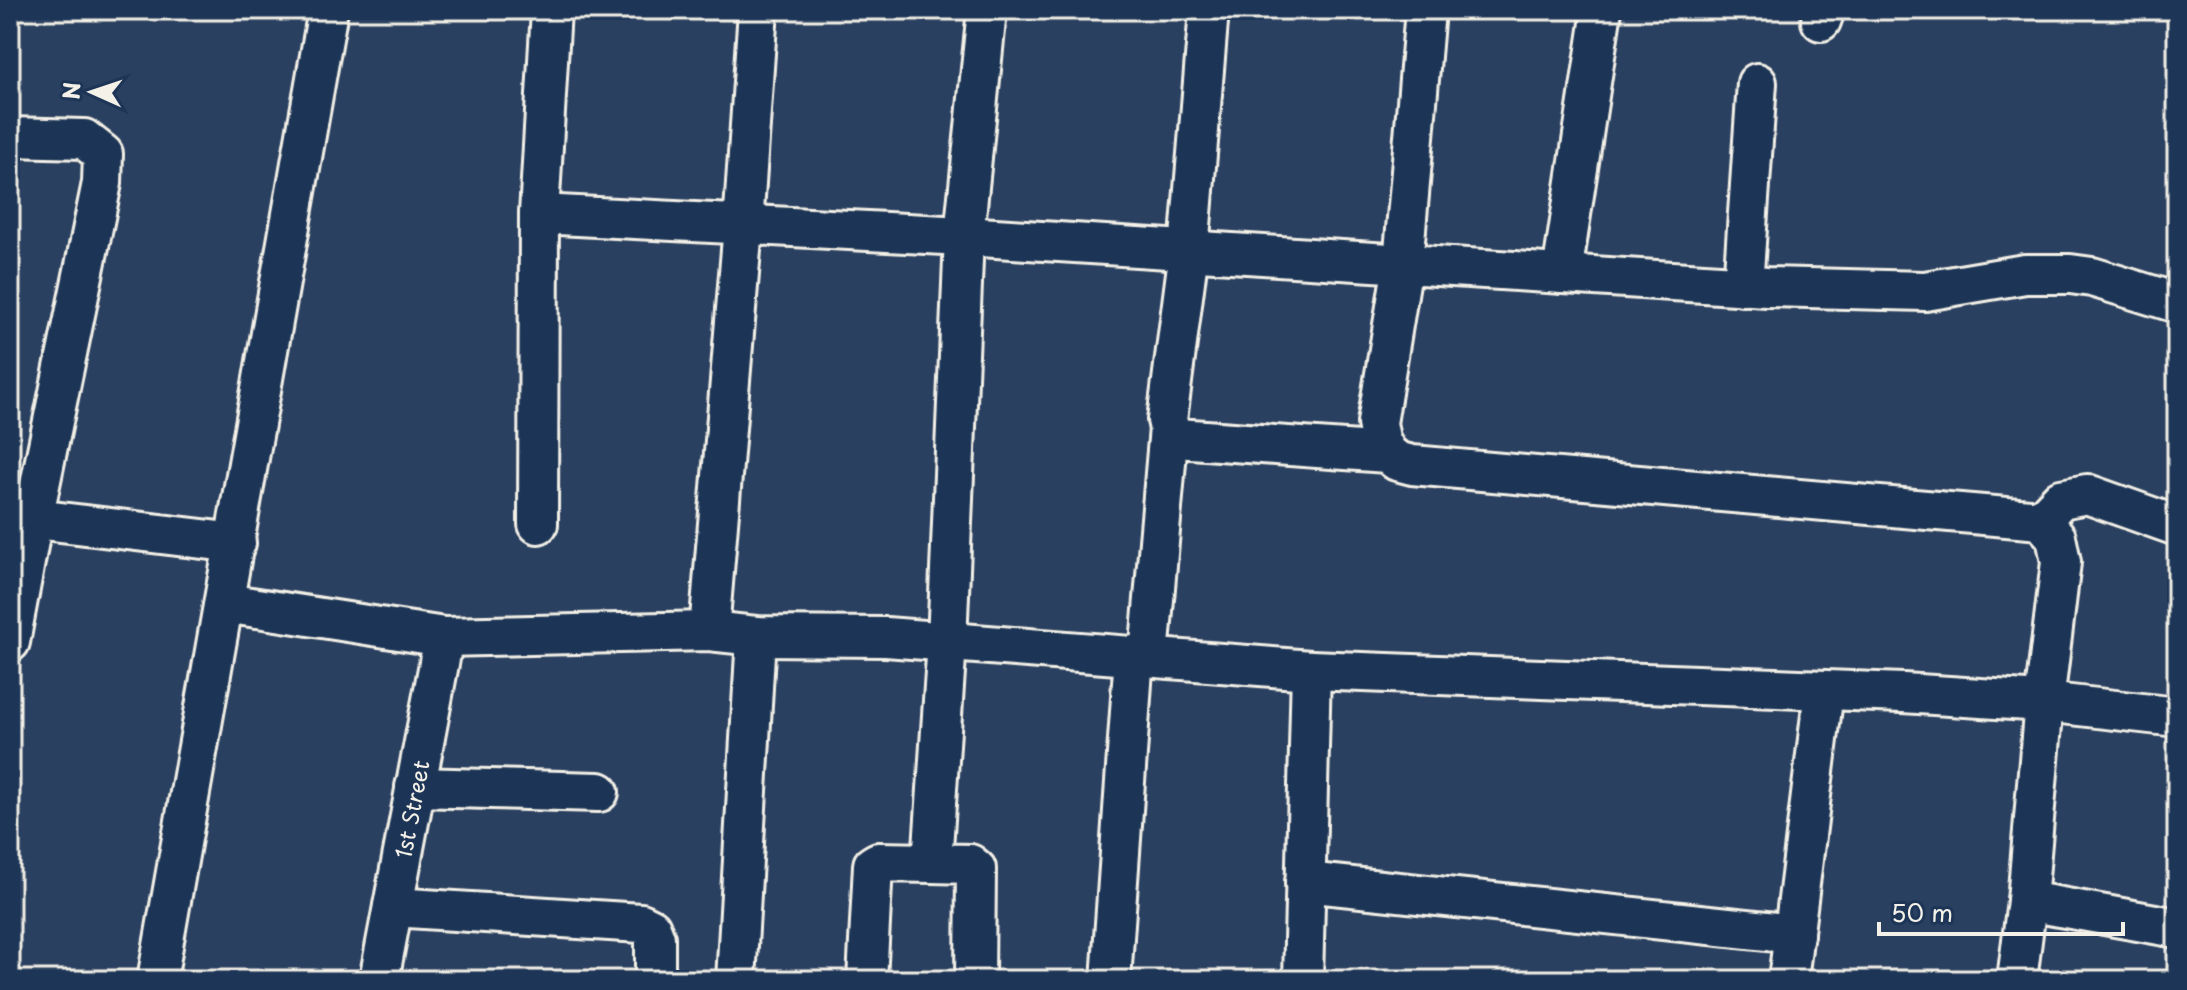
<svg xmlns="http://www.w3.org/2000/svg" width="2187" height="990" viewBox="0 0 2187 990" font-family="'Playpen Sans',sans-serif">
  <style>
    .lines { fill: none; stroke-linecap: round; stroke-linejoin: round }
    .street-casing { stroke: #f4f1e8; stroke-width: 44 }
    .street { stroke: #1d3557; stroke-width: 38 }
    .labels { text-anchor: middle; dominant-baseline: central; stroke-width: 6; stroke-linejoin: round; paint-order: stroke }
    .street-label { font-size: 22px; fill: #f4f1e8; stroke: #1d3557 }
  </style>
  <rect width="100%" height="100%" fill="#2a4060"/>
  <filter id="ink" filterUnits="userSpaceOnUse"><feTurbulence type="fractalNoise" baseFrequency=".0125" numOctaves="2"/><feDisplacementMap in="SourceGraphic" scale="16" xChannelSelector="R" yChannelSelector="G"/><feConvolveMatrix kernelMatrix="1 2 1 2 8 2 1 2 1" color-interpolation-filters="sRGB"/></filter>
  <g filter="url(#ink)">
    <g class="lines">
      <defs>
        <g id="street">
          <polyline points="1209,10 1189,250 1167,420 1169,428 1177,438 1387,453 1397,461 1412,465 2041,520 2056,537 2061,562 2044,702 2027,901 2017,980"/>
          <polyline points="1821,21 1825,10"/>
          <polyline points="10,137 84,139 103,154 102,183 33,519 10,642"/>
          <polyline points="539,214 964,236 1767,287 1925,291 2025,274 2070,274 2092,277 2177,303"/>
          <polyline points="1562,274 1602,10"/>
          <polyline points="1743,286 1757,83"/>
          <polyline points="1387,453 1380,439 1377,423 1403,264 1425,10"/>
          <polyline points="10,516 236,543"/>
          <polyline points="2041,520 2061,499 2087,494 2177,526"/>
          <polyline points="538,524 539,214 551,10"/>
          <polyline points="225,603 444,637 709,631 756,636 886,637 1311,670 1903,693 2044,702 2177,717"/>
          <polyline points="709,631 743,226 758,10"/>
          <polyline points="1149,656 1169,428"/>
          <polyline points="415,787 599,792"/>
          <polyline points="1305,882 1794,934"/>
          <polyline points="2027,901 2177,928"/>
          <polyline points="393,907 641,923 651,928 655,938 655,980"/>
          <polyline points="157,980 328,10"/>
          <polyline points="379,980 444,637"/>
          <polyline points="736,980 756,636"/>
          <polyline points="867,980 873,865 878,862 932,863"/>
          <polyline points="975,980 976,869 970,864 932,863 947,642 964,236 987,10"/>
          <polyline points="1111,980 1134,655"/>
          <polyline points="1303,980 1311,670"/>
          <polyline points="1788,980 1824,691"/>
        </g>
      </defs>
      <!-- street casing -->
      <use href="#street" class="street-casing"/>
      <!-- street -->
      <use href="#street" class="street"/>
    </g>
  </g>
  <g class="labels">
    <!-- street labels -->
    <g class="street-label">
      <text transform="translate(411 809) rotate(-79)">1st Street</text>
    </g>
  </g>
  <!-- margin -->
  <rect width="2187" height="990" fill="none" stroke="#1d3557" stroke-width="40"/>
  <rect x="20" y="20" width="2147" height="950" fill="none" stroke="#f4f1e8" stroke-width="3" filter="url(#ink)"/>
  <!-- north arrow -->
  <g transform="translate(92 92) rotate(273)" stroke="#1d3557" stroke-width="6" paint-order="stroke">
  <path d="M0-6L14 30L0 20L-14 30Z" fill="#f4f1e8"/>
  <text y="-12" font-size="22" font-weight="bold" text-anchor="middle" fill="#f4f1e8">N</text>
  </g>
  <!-- scale -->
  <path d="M1879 922v12h244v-12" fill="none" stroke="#f4f1e8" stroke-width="4"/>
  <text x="1891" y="922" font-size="24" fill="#f4f1e8" stroke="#1d3557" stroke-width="6" paint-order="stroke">50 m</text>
</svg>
